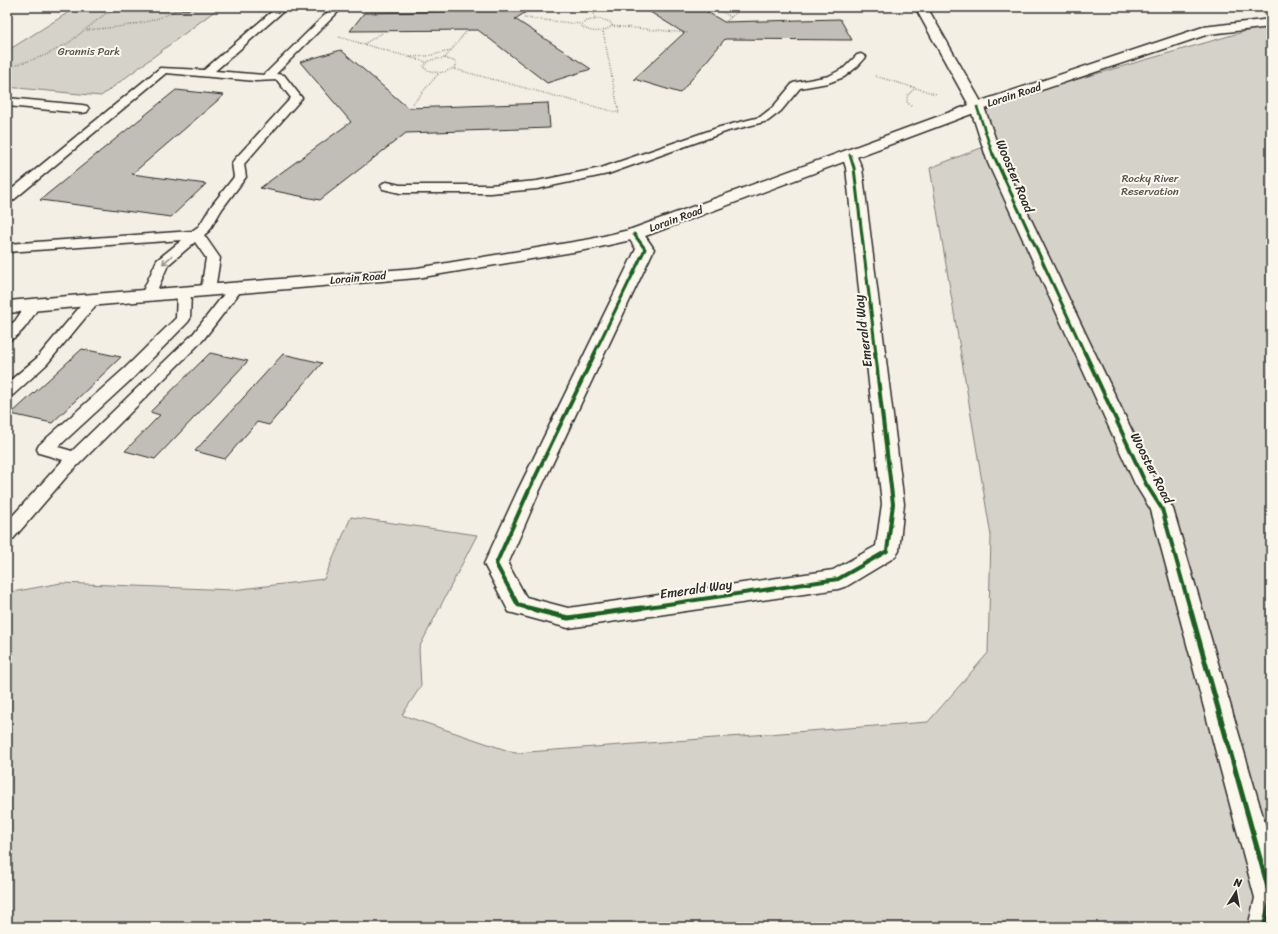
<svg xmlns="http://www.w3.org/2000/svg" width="1278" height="934" viewBox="0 0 1278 934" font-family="Sriracha,sans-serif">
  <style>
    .green { fill: #d5d2c9; stroke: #807e7a }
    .building { fill: #c0beb6; stroke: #2b2b2b }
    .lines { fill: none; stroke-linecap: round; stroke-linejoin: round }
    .service-casing { stroke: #2b2b2b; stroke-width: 3 }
    .minor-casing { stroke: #2b2b2b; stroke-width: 3 }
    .tertiary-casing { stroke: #2b2b2b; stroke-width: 3 }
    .secondary-casing { stroke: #2b2b2b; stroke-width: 3 }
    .primary-casing { stroke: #2b2b2b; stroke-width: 3 }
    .path { stroke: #2b2b2b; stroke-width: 1.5; stroke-dasharray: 0.5 2; stroke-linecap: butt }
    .service { fill: #fbf7ec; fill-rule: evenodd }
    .minor { fill: #fbf7ec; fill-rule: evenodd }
    .tertiary { fill: #fbf7ec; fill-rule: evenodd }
    .secondary { fill: #fbf7ec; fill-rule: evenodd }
    .primary { fill: #fbf7ec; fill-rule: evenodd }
    .cycleway-far3-casing { stroke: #fbf7ec; stroke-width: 4 }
    .cycleway-far2-casing { stroke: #fbf7ec; stroke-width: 5 }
    .cycleway-far1-casing { stroke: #fbf7ec; stroke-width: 6 }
    .cycleway-casing { stroke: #fbf7ec; stroke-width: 8 }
    .cycleway-far3 { stroke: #1b5e20; stroke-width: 2.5 }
    .cycleway-far2 { stroke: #1b5e20; stroke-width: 3 }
    .cycleway-far1 { stroke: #1b5e20; stroke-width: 4 }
    .cycleway { stroke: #1b5e20; stroke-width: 5 }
    .oneway { stroke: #93918c }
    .labels { text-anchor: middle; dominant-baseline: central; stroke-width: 4; stroke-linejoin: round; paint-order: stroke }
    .far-park-label { font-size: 11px; fill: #565552; stroke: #fbf7ec }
    .far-street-label { font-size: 11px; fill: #2b2b2b; stroke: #fbf7ec }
    .street-label { font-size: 13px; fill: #2b2b2b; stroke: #fbf7ec }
  </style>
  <rect width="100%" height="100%" fill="#f3efe4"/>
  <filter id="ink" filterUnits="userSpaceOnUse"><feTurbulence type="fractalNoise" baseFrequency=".025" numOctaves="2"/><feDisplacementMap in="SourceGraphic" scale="8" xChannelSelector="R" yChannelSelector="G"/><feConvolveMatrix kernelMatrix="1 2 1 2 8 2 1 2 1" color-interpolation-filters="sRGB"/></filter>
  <g filter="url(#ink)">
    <!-- green -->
    <g class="green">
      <polygon points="77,7 220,7 101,96 7,87 7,51"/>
      <polygon points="1271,24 1271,927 7,927 7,593 61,583 233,590 324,579 351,517 477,535 419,648 421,686 402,715 515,753 928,722 988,653 991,536 930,168 996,142 980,107"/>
    </g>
    <!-- building -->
    <g class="building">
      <polygon points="171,7 192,7 188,10 168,9"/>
      <polygon points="482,7 534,7 515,19 591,69 547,83 478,30 350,31 364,13 476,11"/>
      <polygon points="642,7 699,7 724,22 840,19 852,40 725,39 680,93 634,79 684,33"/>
      <polygon points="341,50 408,108 548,103 550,128 406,133 320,200 260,188 351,122 300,62"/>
      <polygon points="176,90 224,95 132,174 206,184 171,217 40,200"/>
      <polygon points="82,349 121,357 52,423 11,414"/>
      <polygon points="210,353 248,361 155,459 125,451 160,415 150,412"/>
      <polygon points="283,354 322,363 269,425 257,422 225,459 195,451"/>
    </g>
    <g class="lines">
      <defs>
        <g id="service">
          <polygon points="277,7 288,7 215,71 264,75 333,7 343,7 276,74 284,75 302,98 244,164 246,177 222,209 209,231 204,235 220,258 215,290 213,293 208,294 203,293 201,290 206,258 195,242 168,265 155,295 153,298 148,299 143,298 141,295 157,260 182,240 7,252 7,244 192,231 199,226 212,205 234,177 232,163 234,160 291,98 277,80 256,81 166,73 11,202 7,203 7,193 160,68 204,70"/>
          <polygon points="861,54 866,57 858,66 844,77 828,83 800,88 781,111 768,121 728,131 608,174 537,189 490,193 400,193 383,189 381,186 383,183 387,182 400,185 490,185 537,181 601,168 720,127 760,117 773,107 793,83 829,76 844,68 857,55"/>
          <polygon points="236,284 241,285 243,288 203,340 68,475 13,539 7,541 7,522 63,460 39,453 37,449 39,445 124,369 176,318 177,292 179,289 184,288 189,289 191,292 190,319 188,322 134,377 58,447 72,451 193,334 231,285"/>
          <polygon points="93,296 98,297 100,300 47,364 13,395 7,396 7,383 37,358 88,297"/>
          <path d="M33,301L38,302L40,305C32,317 22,337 7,341V328L15,321L28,302Z"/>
        </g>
        <g id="minor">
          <polygon points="7,98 82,105 87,106 89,109 87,112 82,113 7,106"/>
          <path d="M850,150L855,152L862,168L904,504L899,551L895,557L847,586L838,589L568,628L509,612L484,564L517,492L636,249L626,234L628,230C642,227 647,239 654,249L539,492L508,564L526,597L568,608L833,570L876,546L882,504L846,168L842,155L845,152Z"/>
        </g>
        <polygon id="tertiary" points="977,103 982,104 984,107 1004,163 1156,481 1173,509 1271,844 1271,927 1248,927 1255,898 1151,510 1135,484 988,163 970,107 972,104"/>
        <polygon id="secondary" points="915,7 927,7 984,107 982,110 977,111 972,110 970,107"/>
        <polygon id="primary" points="1271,19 1271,27 1209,34 982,110 640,238 591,249 417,278 7,313 7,301 417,268 591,239 629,230 972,104 1203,27"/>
      </defs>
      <!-- service casing -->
      <use href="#service" class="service-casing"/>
      <!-- minor casing -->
      <use href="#minor" class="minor-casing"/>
      <!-- tertiary casing -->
      <use href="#tertiary" class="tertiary-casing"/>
      <!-- secondary casing -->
      <use href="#secondary" class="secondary-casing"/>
      <!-- primary casing -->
      <use href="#primary" class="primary-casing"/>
      <!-- path -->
      <g class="path">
        <polyline points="593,7 595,19"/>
        <polyline points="713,7 731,17 743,7"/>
        <polyline points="524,18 581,24"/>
        <path d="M600,19L611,22L612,26C603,33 592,33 582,27V24L586,21Z"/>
        <polyline points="727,21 731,17"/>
        <polyline points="612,26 689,33"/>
        <path d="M87,30C118,27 149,25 177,10"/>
        <polyline points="339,37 426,62"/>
        <polyline points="364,44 382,33"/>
        <polyline points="410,57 427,56 450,51"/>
        <path d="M445,58L456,62V66C446,74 433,75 423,67L430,60Z"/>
        <polyline points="445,58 468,29"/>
        <polyline points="7,68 46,55 67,44 105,14 131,7"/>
        <polyline points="454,69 619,113 603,31"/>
        <polyline points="875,76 936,94"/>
        <polyline points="911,106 907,102 907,96 915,88"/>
        <polyline points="410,107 439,73"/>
      </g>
      <!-- service -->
      <use href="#service" class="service"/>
      <!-- minor -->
      <use href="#minor" class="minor"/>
      <!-- tertiary -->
      <use href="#tertiary" class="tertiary"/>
      <!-- secondary -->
      <use href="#secondary" class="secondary"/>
      <!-- primary -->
      <use href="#primary" class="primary"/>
      <defs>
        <polyline id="cycleway-far3" points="977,107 993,155"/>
        <g id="cycleway-far2">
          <polyline points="993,154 1085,354"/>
          <polyline points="850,155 854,168 876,354"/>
          <polyline points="594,354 645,249 634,234"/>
        </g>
        <g id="cycleway-far1">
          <polyline points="1085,353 1146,484 1162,509 1190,609"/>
          <polyline points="531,609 518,605 496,564 528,492 595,353"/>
          <polyline points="634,609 838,579 887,551 893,504 875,353"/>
        </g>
        <g id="cycleway">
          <polyline points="528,608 568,618 641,608"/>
          <polyline points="1190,608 1271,898 1264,927"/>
        </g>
      </defs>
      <!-- cycleway-far3 casing -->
      <use href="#cycleway-far3" class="cycleway-far3-casing"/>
      <!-- cycleway-far2 casing -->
      <use href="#cycleway-far2" class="cycleway-far2-casing"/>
      <!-- cycleway-far1 casing -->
      <use href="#cycleway-far1" class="cycleway-far1-casing"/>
      <!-- cycleway casing -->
      <use href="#cycleway" class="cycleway-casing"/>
      <!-- cycleway-far3 -->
      <use href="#cycleway-far3" class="cycleway-far3"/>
      <!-- cycleway-far2 -->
      <use href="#cycleway-far2" class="cycleway-far2"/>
      <!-- cycleway-far1 -->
      <use href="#cycleway-far1" class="cycleway-far1"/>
      <!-- cycleway -->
      <use href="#cycleway" class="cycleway"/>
    </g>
    <!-- one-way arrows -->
    <defs><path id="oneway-shaft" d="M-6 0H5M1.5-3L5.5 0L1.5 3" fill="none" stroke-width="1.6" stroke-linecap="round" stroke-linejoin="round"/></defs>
    <use class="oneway" href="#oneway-shaft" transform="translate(167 260) rotate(139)"/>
  </g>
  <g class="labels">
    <!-- far-park labels -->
    <g class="far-park-label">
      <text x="89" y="51">Grannis Park</text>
      <text x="1150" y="178">Rocky River<tspan x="1150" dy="13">Reservation</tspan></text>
    </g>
    <!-- far-street labels -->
    <g class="far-street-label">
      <text transform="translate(1014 95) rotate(-18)">Lorain Road</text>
      <text transform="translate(676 219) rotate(-20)">Lorain Road</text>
      <text transform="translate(358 278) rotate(-5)">Lorain Road</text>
    </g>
    <!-- street labels -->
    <g class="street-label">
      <text transform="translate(1015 176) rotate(67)">Wooster Road</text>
      <text transform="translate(863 331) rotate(-97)">Emerald Way</text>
      <text transform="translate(1152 468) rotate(63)">Wooster Road</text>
      <text transform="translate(696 589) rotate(-8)">Emerald Way</text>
    </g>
  </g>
  <!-- margin -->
  <rect width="1278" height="934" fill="none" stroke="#fbf7ec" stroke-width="24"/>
  <rect x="12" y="12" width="1254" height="910" fill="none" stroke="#2b2b2b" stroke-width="1.5" filter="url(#ink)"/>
  <!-- north arrow -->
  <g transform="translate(1236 892) rotate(11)" stroke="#fbf7ec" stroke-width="3" paint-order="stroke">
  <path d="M0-3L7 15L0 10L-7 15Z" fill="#2b2b2b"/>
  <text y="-6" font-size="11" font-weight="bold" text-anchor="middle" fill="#2b2b2b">N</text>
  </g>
</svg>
